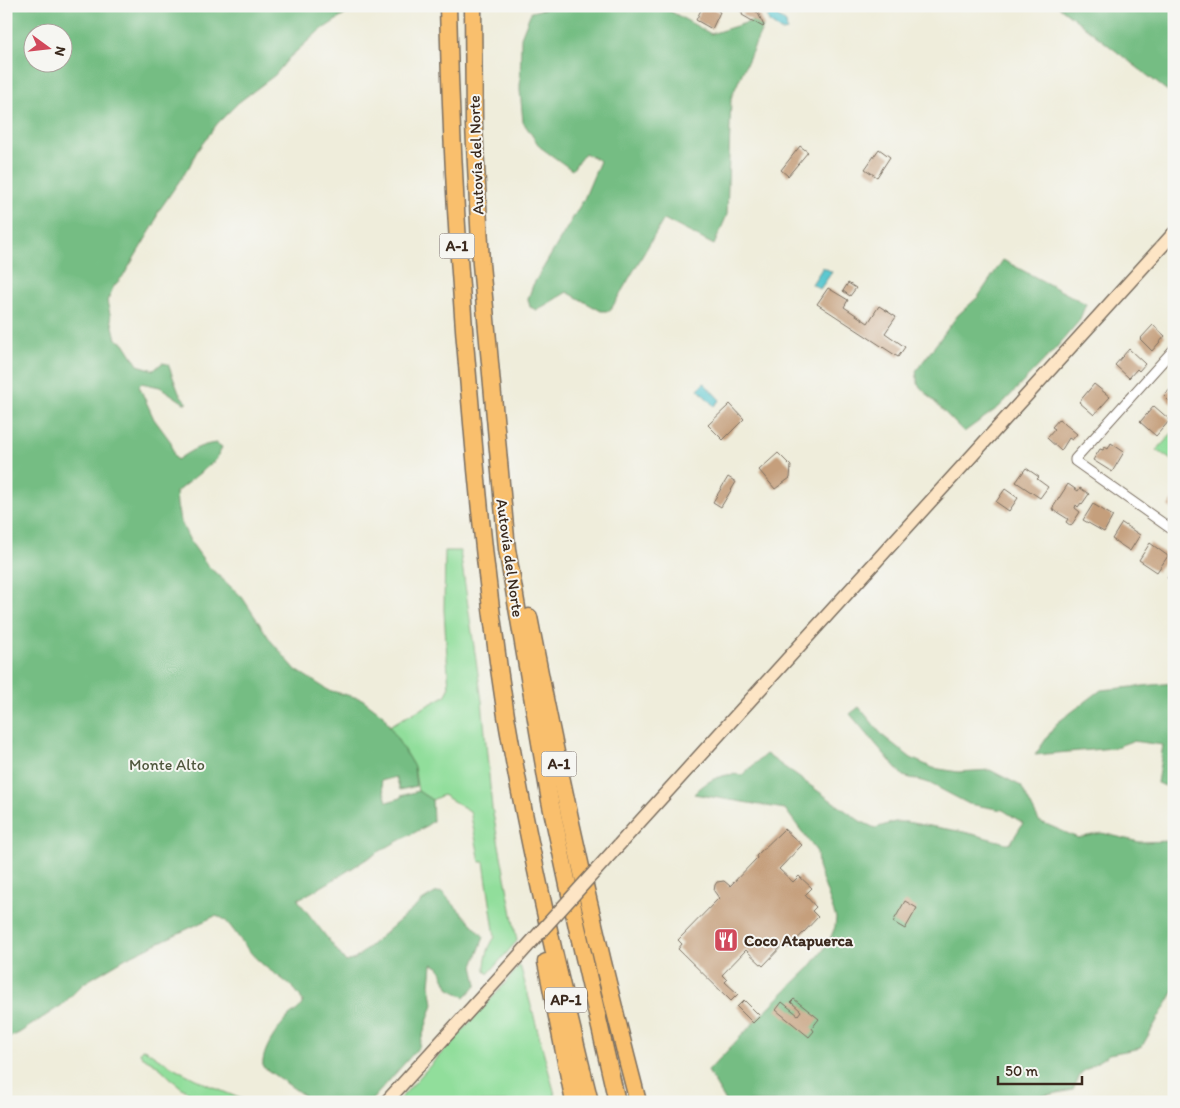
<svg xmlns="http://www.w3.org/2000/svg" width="1180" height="1108" viewBox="0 0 1180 1108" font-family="Itim,sans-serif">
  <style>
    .green { fill: #91de9b; stroke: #66845c }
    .forest { fill: #74bd83; stroke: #587450; fill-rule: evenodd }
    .water { fill: #5bc8d0; stroke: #4b7977 }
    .building { fill: #c59f7c }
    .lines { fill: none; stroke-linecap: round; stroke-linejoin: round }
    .minor-casing { stroke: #7a6e60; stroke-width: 11 }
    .secondary-casing { stroke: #7a6e60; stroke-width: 15 }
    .motorway-casing { stroke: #7a6e60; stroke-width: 19 }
    .minor { stroke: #fff; stroke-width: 9 }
    .secondary { stroke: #fde5c5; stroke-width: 12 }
    .motorway { stroke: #f9bf6d; stroke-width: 16 }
    .secondary-bridge-casing { stroke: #7a6e60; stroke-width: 15; stroke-linecap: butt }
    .secondary-bridge { stroke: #fde5c5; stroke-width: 12 }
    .labels { text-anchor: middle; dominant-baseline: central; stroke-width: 4; stroke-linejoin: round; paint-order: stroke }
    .shield { fill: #f6f6f2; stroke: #73675e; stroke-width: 1 }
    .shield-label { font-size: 15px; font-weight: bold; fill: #3b2a1e }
    .street-label { font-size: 16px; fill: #3b2a1e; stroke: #f6f6f2 }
    .park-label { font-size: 16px; fill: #50573d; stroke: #f6f6f2 }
    .poi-label { font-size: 16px; font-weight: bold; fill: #3b2a1e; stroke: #f6f6f2; text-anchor: start }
  </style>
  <rect width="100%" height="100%" fill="#f6f6f2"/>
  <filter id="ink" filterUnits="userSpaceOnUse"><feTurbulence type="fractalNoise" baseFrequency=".02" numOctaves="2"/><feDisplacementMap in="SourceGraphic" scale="10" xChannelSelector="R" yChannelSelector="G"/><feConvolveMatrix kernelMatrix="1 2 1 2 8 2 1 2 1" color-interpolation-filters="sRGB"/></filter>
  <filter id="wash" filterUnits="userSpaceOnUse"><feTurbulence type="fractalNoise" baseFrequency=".0096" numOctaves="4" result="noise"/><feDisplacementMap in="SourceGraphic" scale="20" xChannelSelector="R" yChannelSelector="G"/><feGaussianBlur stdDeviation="1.12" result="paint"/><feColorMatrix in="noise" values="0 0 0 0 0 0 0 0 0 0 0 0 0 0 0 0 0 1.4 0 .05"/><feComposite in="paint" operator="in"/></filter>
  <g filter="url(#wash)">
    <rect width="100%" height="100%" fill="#efeddb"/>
    <!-- green -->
    <g class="green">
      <polygon points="1174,431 1174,462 1157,450"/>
      <path d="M445,551H460L482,701L492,808L517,941L488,974L485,970C485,958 488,947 495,937L484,862H480L470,811L443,795L432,800L418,791L414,767L389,726L445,696L449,689L444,610Z"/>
      <polygon points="520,965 557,1102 397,1102 502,987"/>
      <path d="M142,1049L146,1050C177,1072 213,1088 249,1102C224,1102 202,1103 182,1088C172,1081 165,1071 155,1064C150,1060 143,1059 140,1053Z"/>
    </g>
    <!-- forest -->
    <g class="forest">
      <path d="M6,6H354L349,12L318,32L289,58L275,75L239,102L217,124L197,151L189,167L158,212L155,223L124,275L114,286L107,301L116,339L124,343L138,365L154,370L162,363L168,364L179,393L187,403H184L160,387L141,383L139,386L154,419L171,442L174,456L177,460C190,451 200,445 216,443L222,447L216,460L176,492L177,505L180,520L190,541L208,566L242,597L271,641L296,670L328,690L362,699L383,715L414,767L416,786L400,790L396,777L381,781L387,802L401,798V796L418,791L432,800L433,821C419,832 404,837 389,846C358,863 330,884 298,899L300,903L346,962L355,959L422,901L435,893L442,892L484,937L473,966L477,984L465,997L449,989L439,967L432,964L430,985L433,1004L419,1047L370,1102H310L299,1092L263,1067C261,1051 277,1030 287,1018C293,1012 299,1011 303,1002C296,984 273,975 260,962C247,951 238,935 227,922L222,918L215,916L126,958L84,983L62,1005L19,1033L6,1039ZM62,32V62H32V32Z"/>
      <polygon points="556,6 661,6 711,34 752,21 763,27 731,98 727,215 714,245 664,219 610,311 601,311 567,292 537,310 530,307 528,299 533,285 584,199 600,161 585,153 572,170 540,147 523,122 520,90 521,37 531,12"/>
      <polygon points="1058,6 1174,6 1174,96"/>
      <polygon points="1003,260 1086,304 1079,321 1055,349 999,407 964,432 918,385 916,371 958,315 978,297"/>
      <polygon points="1174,683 1174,789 1157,783 1163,745 1132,741 1113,748 1035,755 1057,723 1101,690"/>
      <path d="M859,707L883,736L911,758L933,768L958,772L990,770L1021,786L1039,821L1078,838L1102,833L1139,842L1174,841V991L1141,1048L1109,1054L1081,1073L1073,1090L1010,1102H726L708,1071L762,1014L810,967L828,944L835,927L836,918L818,867L817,852L785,809L694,794C707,780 724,772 742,775L766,754L860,821L875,828L895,822H906L964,832L1010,844L1023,823L1003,810L969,804L929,783L903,776L850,714Z"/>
    </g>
    <!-- water -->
    <g class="water">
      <polygon points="770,13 775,14 786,23 787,30 782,31 769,22 767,17"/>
      <polygon points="823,267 832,272 820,289 812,284"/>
      <polygon points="704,383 720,400 714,406 698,389"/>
    </g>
    <g id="blocks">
      <!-- building -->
      <g class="building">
        <polygon points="703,6 710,6 720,12 712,29 696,20"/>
        <polygon points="733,6 748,6 758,13 764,26 763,27 742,15 743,13"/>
        <polygon points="800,146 808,152 788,176 781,170"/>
        <polygon points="879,149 890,157 877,177 865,169"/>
        <polygon points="848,283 856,288 850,296 843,291"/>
        <polygon points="828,288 848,300 844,307 868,323 879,306 896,317 885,333 905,347 898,357 817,304"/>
        <polygon points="1153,325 1165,336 1152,351 1140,339"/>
        <polygon points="1129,349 1145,364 1139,371 1137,369 1129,378 1115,365"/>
        <polygon points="1094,384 1110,397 1094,415 1079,402"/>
        <polygon points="1174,385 1174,406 1164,396"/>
        <polygon points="730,404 744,419 723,440 708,425"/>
        <polygon points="1154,406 1170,420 1156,436 1140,422"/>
        <polygon points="1059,419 1077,434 1072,440 1069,438 1061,451 1047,438 1055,429 1052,427"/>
        <polygon points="1111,443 1124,452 1112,472 1093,460 1100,449 1103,450 1105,447 1108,449"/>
        <polygon points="778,453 791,466 790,478 775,489 759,470"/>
        <polygon points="1026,468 1039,477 1037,479 1048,487 1040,498 1016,482"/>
        <polygon points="728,477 736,482 721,507 713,502"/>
        <polygon points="1068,484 1078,491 1080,488 1089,494 1082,504 1081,503 1078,507 1076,505 1075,508 1080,512 1071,526 1066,522 1068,519 1052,509"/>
        <polygon points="1005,489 1018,498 1009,511 996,502"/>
        <polygon points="1174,498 1174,511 1168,506"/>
        <polygon points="1093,504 1113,516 1104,532 1083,520"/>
        <polygon points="1122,523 1140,535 1130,551 1112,539"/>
        <polygon points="1150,543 1168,556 1157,572 1139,560"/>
        <polygon points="1174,568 1174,583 1167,578"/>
        <polygon points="784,829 802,845 779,869 793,882 799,876 812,888 805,895 816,907 812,911 818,917 790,947 785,943 763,966 746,950 722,975 727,980 725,982 738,994 731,1001 678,949 682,944 678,940 719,898 714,891 715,885 717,882 724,881 730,886 757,858 756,856"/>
        <polygon points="905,901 917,908 905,929 893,922"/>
        <polygon points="794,999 819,1019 812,1028 814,1031 809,1037 776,1010 782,1002 798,1015 801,1011 791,1002"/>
        <polygon points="744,1000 760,1016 753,1023 737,1007"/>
      </g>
    </g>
  </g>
  <g filter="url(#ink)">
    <use href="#blocks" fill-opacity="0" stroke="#7a6e60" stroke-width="1"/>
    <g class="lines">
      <defs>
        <polyline id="minor" points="1174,349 1075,459 1075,461 1174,531"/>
        <g id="secondary">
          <polyline points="626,837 1174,233"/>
          <polyline points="386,1102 488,990"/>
        </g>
        <g id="motorway">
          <path d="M448,6C451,146 459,284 472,423C480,521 491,619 506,716C528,845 558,974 590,1102"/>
          <polyline points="473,6 474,125 481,264 507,549 550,801 577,927 617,1102"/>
          <path d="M529,617C560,780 596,942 638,1102"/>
          <polyline points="546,962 574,1102"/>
        </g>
      </defs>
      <!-- minor casing -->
      <use href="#minor" class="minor-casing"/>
      <!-- secondary casing -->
      <use href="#secondary" class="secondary-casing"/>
      <!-- motorway casing -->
      <use href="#motorway" class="motorway-casing"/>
      <!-- minor -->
      <use href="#minor" class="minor"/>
      <!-- secondary -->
      <use href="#secondary" class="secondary"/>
      <!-- motorway -->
      <use href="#motorway" class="motorway"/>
      <defs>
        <polyline id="secondary-bridge" points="488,990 626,837"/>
      </defs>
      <!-- secondary-bridge casing -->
      <use href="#secondary-bridge" class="secondary-bridge-casing"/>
      <!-- secondary-bridge -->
      <use href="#secondary-bridge" class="secondary-bridge"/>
    </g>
  </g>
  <!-- icons -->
  <defs>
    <symbol id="restaurant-square" viewBox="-11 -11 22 22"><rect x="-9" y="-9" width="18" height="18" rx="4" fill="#d1495b" stroke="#f6f6f2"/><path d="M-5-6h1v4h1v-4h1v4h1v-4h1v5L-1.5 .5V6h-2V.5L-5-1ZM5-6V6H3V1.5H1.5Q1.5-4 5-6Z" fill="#fff"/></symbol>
  </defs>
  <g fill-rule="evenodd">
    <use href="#restaurant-square" x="712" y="926" width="28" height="28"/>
  </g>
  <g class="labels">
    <!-- shield labels -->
    <g class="shield">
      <rect x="439.5" y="233.5" width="35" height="25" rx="4"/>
      <rect x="541.5" y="751.5" width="35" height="25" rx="4"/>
      <rect x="545" y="987.5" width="42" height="25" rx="4"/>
    </g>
    <g class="shield-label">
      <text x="457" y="246">A-1</text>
      <text x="559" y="764">A-1</text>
      <text x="566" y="1000">AP-1</text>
    </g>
    <!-- street labels -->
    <g class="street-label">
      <text transform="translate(476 155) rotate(-92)">Autovía del Norte</text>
      <text transform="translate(510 558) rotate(82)">Autovía del Norte</text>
    </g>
    <!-- park labels -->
    <g class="park-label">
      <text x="167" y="764">Monte Alto</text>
    </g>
    <!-- poi labels -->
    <g class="poi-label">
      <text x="744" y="940">Coco Atapuerca</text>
    </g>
  </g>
  <!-- margin -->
  <rect width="1180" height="1108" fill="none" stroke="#f6f6f2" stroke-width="25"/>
  <!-- north arrow -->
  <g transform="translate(48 48) rotate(105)"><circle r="24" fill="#f6f6f2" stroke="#aba49d"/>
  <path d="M0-4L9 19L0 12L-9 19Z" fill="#d1495b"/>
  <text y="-8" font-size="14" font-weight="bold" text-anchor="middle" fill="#3b2a1e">N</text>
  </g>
  <!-- scale -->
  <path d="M998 1076v8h84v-8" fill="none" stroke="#3b2a1e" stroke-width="2.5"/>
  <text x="1005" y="1076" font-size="15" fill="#3b2a1e" stroke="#f6f6f2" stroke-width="4" paint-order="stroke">50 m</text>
</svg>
